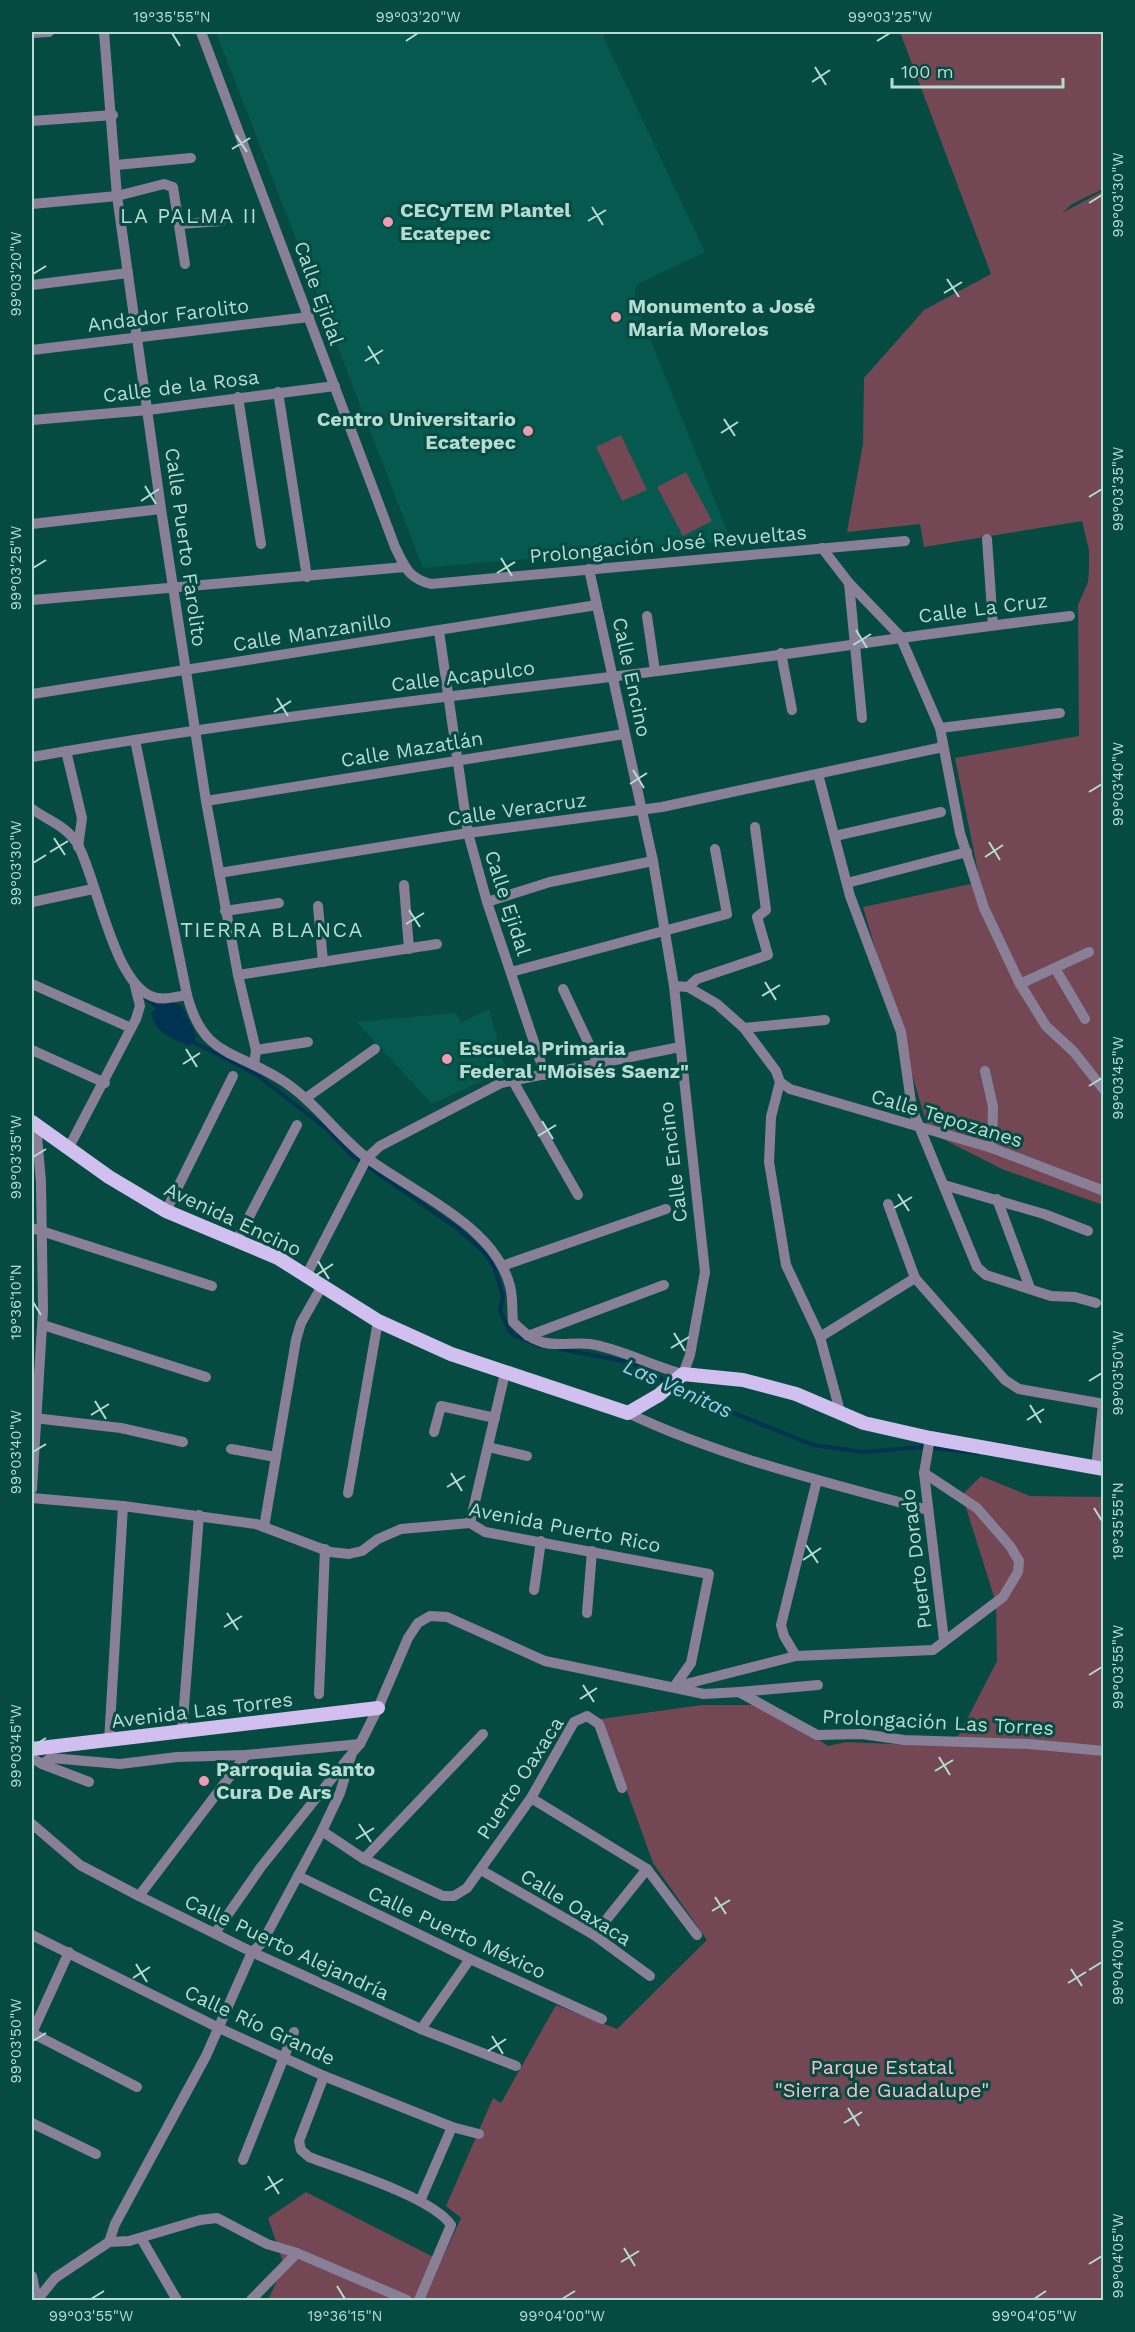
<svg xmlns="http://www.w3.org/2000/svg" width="1135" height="2332" viewBox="0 0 1135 2332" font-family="'Work Sans',sans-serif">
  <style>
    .built { fill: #06594f }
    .green { fill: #734754 }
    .water { fill: #003351 }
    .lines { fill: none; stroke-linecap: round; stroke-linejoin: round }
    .stream { stroke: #003351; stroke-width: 4 }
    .minor { stroke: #898098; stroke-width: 10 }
    .major { stroke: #d0bfef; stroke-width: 14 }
    .ticks { fill: none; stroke: #b6dbd3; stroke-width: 2 }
    .poi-dot { fill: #f19ab3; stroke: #054b42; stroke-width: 2 }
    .labels { text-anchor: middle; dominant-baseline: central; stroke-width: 6; stroke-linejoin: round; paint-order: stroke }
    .poi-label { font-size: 20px; font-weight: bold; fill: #b6dbd3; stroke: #054b42; text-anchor: start }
    .street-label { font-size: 20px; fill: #b6dbd3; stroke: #054b42 }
    .park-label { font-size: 20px; fill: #fcbece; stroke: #054b42 }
    .neighbourhood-label { font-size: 21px; letter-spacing: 1.5px; fill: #b6dbd3; stroke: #054b42 }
    .water-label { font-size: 21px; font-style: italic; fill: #9dcef4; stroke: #054b42 }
    .neatline { fill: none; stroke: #b6dbd3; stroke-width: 2 }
    .ticks-label { font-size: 15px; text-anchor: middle; fill: #b6dbd3 }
  </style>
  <rect width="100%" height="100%" fill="#054b42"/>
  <!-- built -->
  <g class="built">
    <polygon points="216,32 601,32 705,252 636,285 635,301 731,541 423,568"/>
    <polygon points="489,1009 507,1075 482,1081 432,1104 357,1022 456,1013 461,1023"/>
  </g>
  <!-- green -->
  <g class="green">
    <polygon points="900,32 1103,32 1103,189 1072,204 1062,213 1103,191 1103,1205 1002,1169 929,1132 863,907 980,882 955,758 1079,736 1078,605 1088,582 1089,571 1089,550 1082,521 924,547 920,524 847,532 863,444 864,378 924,310 991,274"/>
    <polygon points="621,435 647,490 622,501 596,447"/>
    <polygon points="686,472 712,521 683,536 657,487"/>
    <polygon points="981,1476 1030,1496 1103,1497 1103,2300 268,2300 284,2265 268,2218 306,2192 441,2261 461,2218 446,2206 493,2098 501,2103 556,2005 617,2029 707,1940 653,1863 601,1719 702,1705 767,1705 828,1746 846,1742 937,1746 959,1735 997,1661 996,1603 962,1495"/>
  </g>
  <!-- water -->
  <path class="water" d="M170,1001L182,1006L197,1037L190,1046C173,1039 155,1033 151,1013L160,1004Z"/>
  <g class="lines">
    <!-- stream -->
    <g class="stream">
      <polyline points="147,999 160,1009"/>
      <polyline points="190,1040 257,1075 326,1128 350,1154 457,1228 485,1253 495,1269 503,1297 500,1311 509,1330 514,1335 540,1346"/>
      <polyline points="560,1349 629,1362 669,1383"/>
      <polyline points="675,1387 699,1399 813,1445 863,1452 922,1447 978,1453"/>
    </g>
    <!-- minor -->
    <g class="minor">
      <polyline points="104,32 117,196 161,509 206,801 238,975 256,1050 254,1065"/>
      <path d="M201,32L395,547C405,567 408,578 431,584L905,541"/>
      <polyline points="32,33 49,32"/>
      <polyline points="32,121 113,115"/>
      <polyline points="116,165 191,158"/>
      <polyline points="32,204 117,196 164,184 173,187 185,264"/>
      <polyline points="181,224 221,221"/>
      <polyline points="32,285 128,273"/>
      <polyline points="32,350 309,317"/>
      <polyline points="278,392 307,577"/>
      <polyline points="238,397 261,544"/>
      <polyline points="32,420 148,410 335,386"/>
      <polyline points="32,524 161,509"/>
      <polyline points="987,539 993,625"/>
      <polyline points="822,548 849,583 900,636 940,728 960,833 984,908 1020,984 1046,1026 1074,1052 1104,1090"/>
      <polyline points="849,583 862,718"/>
      <polyline points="32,600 405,567"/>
      <polyline points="647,616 655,671"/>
      <polyline points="439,631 468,833 487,902 545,1075"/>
      <polyline points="781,653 792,710"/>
      <polyline points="32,694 597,605"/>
      <polyline points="940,728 1060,713"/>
      <path d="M135,740L187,995C203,1056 233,1050 280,1079C314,1100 336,1134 367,1158C414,1193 494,1225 510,1286C513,1297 512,1311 513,1322C521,1329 528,1338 539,1341C554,1347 574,1342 590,1344C622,1349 651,1366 683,1374L690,1355L705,1272L674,986L653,861L589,569"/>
      <polyline points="66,751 82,818 78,847"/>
      <path d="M32,757C223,723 417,700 610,677C764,659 916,634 1070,616"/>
      <polyline points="818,774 850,896 901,1032 912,1109 977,1267 986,1275 1051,1296 1075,1297 1096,1303"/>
      <polyline points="206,801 624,734"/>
      <path d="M32,809C49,821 67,826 78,845C97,880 113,980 151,996C162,1001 175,997 187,995"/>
      <polyline points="835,836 941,812"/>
      <polyline points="219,873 468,833 662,807 943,747"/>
      <polyline points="847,883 967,852"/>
      <polyline points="404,885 409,949"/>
      <polyline points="32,902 93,889"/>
      <polyline points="487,902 550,882 653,861"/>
      <polyline points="318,906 323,962"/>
      <polyline points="225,911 279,903"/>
      <polyline points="1055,968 1085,1019"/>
      <polyline points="511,972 727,914 715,849"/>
      <polyline points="238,975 437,944"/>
      <polyline points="32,984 131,1028"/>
      <polyline points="1020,984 1089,952"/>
      <polyline points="674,986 688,987 717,1004 744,1028 776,1071 780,1082 771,1117 769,1162 786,1265 820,1337 841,1415"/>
      <polyline points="688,987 697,979 768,955 757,917 766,910 755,827"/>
      <polyline points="563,989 598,1063"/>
      <polyline points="744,1028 825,1020"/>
      <polyline points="32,1050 105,1083"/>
      <polyline points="256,1050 308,1042"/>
      <polyline points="985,1071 993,1107 992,1148"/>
      <polyline points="513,1081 578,1195"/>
      <polyline points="780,1082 790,1089 992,1148 1104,1191"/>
      <polyline points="306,1098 375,1049"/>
      <polyline points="68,1149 136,1019 140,1006 135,986"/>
      <polyline points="944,1185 1044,1214 1088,1231"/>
      <polyline points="997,1199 1030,1288"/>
      <polyline points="888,1204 915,1278 1005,1380 1019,1389 1104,1404"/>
      <polyline points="166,1211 233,1076"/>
      <polyline points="32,1228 212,1286"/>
      <polyline points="237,1240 297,1125"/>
      <polyline points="502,1266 666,1209"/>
      <polyline points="306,1276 367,1158 380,1146 501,1083 680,1047"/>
      <polyline points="43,1325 206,1377"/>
      <polyline points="528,1336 664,1285"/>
      <polyline points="820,1337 915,1278"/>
      <path d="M628,1413C723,1458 826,1482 928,1510"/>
      <polyline points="34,1418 121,1428 183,1442"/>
      <polyline points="434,1432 441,1406 495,1418"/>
      <polyline points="930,1438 924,1473 944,1640"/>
      <polyline points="488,1447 527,1456"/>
      <polyline points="231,1449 276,1457"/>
      <polyline points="1096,1468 1103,1404"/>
      <polyline points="32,1489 43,1310 41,1182 36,1125"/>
      <polyline points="348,1493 378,1321"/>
      <polyline points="32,1498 123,1506 256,1524 330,1552 349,1554 362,1551 378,1539 401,1529 470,1523 485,1532 709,1574 691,1663 674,1687"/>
      <polyline points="470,1523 505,1373"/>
      <polyline points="264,1527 296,1340 301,1323 322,1286"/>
      <polyline points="534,1590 541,1541"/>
      <polyline points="587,1613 592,1551"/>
      <polyline points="796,1656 784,1636 781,1625 817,1480"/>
      <polyline points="678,1686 796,1656 933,1650 1003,1597 1018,1572 1019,1561 1010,1546 977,1508 924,1473"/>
      <polyline points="739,1692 818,1685"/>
      <polyline points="319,1694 325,1549"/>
      <polyline points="182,1732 199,1515"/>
      <polyline points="109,1741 123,1506"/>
      <polyline points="32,1758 42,1764 51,1758 120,1764 177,1757 246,1755 360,1744"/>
      <polyline points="42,1764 89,1782"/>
      <polyline points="531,1798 647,1869 697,1935"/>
      <polyline points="32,1824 80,1865 139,1896 252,1952 421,2029 516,2066"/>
      <polyline points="322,1831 364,1859 443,1896 454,1896 467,1888 531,1798 574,1722 587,1716 599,1724 622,1788"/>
      <polyline points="364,1859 483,1734"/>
      <polyline points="481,1870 594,1935 650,1976"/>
      <polyline points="298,1876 470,1959 602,2019"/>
      <polyline points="139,1896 246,1755"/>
      <polyline points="215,1933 261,1867 349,1757"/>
      <polyline points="32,1935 219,2028 324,2076 452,2127 479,2134"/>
      <polyline points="594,1935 647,1869"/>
      <polyline points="69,1952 32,2033 137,2087"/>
      <polyline points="421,2029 470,1959"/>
      <path d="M324,2076L299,2141L301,2150L309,2157C343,2170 432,2197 451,2225L419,2300"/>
      <polyline points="32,2123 96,2154"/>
      <polyline points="243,2160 294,2032"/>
      <polyline points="420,2201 452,2127"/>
      <polyline points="141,2238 177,2300"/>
      <polyline points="109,2242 129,2241 200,2220 217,2218 267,2244 297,2253 407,2300"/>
      <polyline points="32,2276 37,2300"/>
      <polyline points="37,2300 55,2278 109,2242 115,2224 206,2056 252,1952 262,1943 322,1831 340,1793 352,1753 360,1744 378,1708 408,1638 418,1623 430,1616 447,1617 545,1661 704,1694 739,1692 817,1735 862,1734 904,1740 1029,1744 1104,1751"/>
      <polyline points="251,2300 297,2253"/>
    </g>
    <!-- major -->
    <g class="major">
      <polyline points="32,1122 109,1177 166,1211 278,1258 378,1321 451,1354 628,1413 659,1395 683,1374 743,1380 796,1394 864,1423 930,1438 1104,1469"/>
      <polyline points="32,1749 378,1708"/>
    </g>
  </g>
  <!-- ticks -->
  <path class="ticks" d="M172,33L180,46M406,41L418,33M877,41L890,33M815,67L826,85M812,82L830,70M236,135L247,152M232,149L250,138M1089,203L1102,195M592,207L603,225M588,221L606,210M33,274L46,266M947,279L959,297M944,293L962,282M368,346L379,364M365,361L383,350M724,419L735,436M721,433L738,422M145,486L156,504M1089,497L1102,489M141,501L159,489M501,558L512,576M33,568L46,560M497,573L515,562M856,630L867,648M853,645L871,634M277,698L288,716M274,712L291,701M633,770L644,788M630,784L647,773M1089,792L1102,784M54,838L65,855M989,842L1000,860M50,852L68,841M985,857L1003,845M33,863L46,855M409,910L420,927M406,924L424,913M765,982L776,1000M762,996L780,985M186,1049L197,1067M183,1064L200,1053M1089,1086L1102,1078M542,1121L553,1139M538,1136L556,1125M33,1157L46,1149M898,1194L909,1211M894,1208L912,1197M318,1261L329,1279M315,1276L333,1264M33,1302L41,1315M674,1333L685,1351M671,1348L689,1337M1089,1381L1102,1373M95,1401L106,1419M1030,1405L1041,1423M91,1415L109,1404M1027,1420L1044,1409M33,1452L46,1444M451,1473L462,1491M447,1487L465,1476M1094,1508L1102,1521M806,1545L818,1563M803,1560L821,1548M227,1613L238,1630M224,1627L242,1616M1089,1675L1102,1667M583,1685L594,1702M580,1699L597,1688M33,1746L46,1738M939,1757L950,1775M935,1771L953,1760M359,1824L371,1842M356,1839L374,1828M715,1897L726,1914M712,1911L730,1900M136,1964L147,1982M1071,1969L1082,1986M1089,1970L1102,1962M133,1978L150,1967M1068,1983L1086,1972M492,2036L503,2054M33,2041L46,2033M488,2051L506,2039M848,2108L859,2126M844,2123L862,2112M268,2176L279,2194M265,2190L283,2179M624,2248L635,2266M621,2262L639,2251M1089,2264L1102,2256M337,2286L345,2299M91,2299L104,2291M562,2299L575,2291M1034,2299L1046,2291"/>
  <!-- markers -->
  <g class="poi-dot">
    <circle cx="388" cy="222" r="6"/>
    <circle cx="616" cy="317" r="6"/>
    <circle cx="528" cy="431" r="6"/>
    <circle cx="447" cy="1059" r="6"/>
    <circle cx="204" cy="1781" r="6"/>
  </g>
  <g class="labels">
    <!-- poi labels -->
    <g class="poi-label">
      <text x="400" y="210">CECyTEM Plantel<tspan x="400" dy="23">Ecatepec</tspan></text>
      <text x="628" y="306">Monumento a José<tspan x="628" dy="23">María Morelos</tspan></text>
      <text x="516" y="419" text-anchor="end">Centro Universitario<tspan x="516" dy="23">Ecatepec</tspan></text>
      <text x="459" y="1048">Escuela Primaria<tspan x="459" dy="23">Federal "Moisés Saenz"</tspan></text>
      <text x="216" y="1769">Parroquia Santo<tspan x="216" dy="23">Cura De Ars</tspan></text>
    </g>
    <!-- street labels -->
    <g class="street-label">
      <text transform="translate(319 293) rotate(70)">Calle Ejidal</text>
      <text transform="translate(168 315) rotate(-7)">Andador Farolito</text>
      <text transform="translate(181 386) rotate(-7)">Calle de la Rosa</text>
      <text transform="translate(668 544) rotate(-5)">Prolongación José Revueltas</text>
      <text transform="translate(186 547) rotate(82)">Calle Puerto Farolito</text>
      <text transform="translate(983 608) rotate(-7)">Calle La Cruz</text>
      <text transform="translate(312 632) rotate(-9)">Calle Manzanillo</text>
      <text transform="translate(463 676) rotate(-7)">Calle Acapulco</text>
      <text transform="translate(632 677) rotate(78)">Calle Encino</text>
      <text transform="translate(412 749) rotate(-9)">Calle Mazatlán</text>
      <text transform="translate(517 809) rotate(-8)">Calle Veracruz</text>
      <text transform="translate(508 903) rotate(72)">Calle Ejidal</text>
      <text transform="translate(947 1118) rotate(17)">Calle Tepozanes</text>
      <text transform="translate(673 1162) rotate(-97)">Calle Encino</text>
      <text transform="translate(233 1219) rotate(25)">Avenida Encino</text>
      <text transform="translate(565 1527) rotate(11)">Avenida Puerto Rico</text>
      <text transform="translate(916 1559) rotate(-97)">Puerto Dorado</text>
      <text transform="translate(202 1710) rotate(-7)">Avenida Las Torres</text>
      <text transform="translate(938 1722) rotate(3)">Prolongación Las Torres</text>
      <text transform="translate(520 1778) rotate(-57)">Puerto Oaxaca</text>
      <text transform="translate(576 1907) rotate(32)">Calle Oaxaca</text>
      <text transform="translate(457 1932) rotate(25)">Calle Puerto México</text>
      <text transform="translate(287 1947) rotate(25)">Calle Puerto Alejandría</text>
      <text transform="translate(260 2025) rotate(25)">Calle Río Grande</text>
    </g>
    <!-- park labels -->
    <g class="park-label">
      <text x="882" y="2067">Parque Estatal<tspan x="882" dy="23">"Sierra de Guadalupe"</tspan></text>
    </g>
    <!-- neighbourhood labels -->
    <g class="neighbourhood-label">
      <text x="189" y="215">LA PALMA II</text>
      <text x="272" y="929">TIERRA BLANCA</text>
    </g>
    <!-- water labels -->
    <g class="water-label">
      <text transform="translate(678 1388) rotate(24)">Las Venitas</text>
    </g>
  </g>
  <!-- border -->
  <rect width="1135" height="2332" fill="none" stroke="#054b42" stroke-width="66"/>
  <!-- scale -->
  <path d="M892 78v9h171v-9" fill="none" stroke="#b6dbd3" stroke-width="3"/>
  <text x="901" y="78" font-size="18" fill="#b6dbd3" stroke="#054b42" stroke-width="4.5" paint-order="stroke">100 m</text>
  <rect x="33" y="33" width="1069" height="2266" class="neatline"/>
  <g class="ticks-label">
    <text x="172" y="22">19°35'55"N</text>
    <text x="418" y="22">99°03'20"W</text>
    <text x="890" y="22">99°03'25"W</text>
    <text transform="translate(1118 195) rotate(-90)" y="5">99°03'30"W</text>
    <text transform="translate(16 274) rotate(-90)" y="5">99°03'20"W</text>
    <text transform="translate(1118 489) rotate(-90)" y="5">99°03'35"W</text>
    <text transform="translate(16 568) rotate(-90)" y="5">99°03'25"W</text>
    <text transform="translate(1118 784) rotate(-90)" y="5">99°03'40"W</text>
    <text transform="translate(16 863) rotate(-90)" y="5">99°03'30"W</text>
    <text transform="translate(1118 1078) rotate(-90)" y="5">99°03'45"W</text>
    <text transform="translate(16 1157) rotate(-90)" y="5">99°03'35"W</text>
    <text transform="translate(16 1302) rotate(-90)" y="5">19°36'10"N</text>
    <text transform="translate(1118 1373) rotate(-90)" y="5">99°03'50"W</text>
    <text transform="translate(16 1452) rotate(-90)" y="5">99°03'40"W</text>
    <text transform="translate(1118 1521) rotate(-90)" y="5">19°35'55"N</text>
    <text transform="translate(1118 1667) rotate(-90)" y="5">99°03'55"W</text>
    <text transform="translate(16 1746) rotate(-90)" y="5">99°03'45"W</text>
    <text transform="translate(1118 1962) rotate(-90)" y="5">99°04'00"W</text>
    <text transform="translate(16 2041) rotate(-90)" y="5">99°03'50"W</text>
    <text transform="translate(1118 2256) rotate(-90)" y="5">99°04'05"W</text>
    <text x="91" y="2321">99°03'55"W</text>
    <text x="345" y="2321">19°36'15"N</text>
    <text x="562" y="2321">99°04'00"W</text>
    <text x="1034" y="2321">99°04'05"W</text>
  </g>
</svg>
